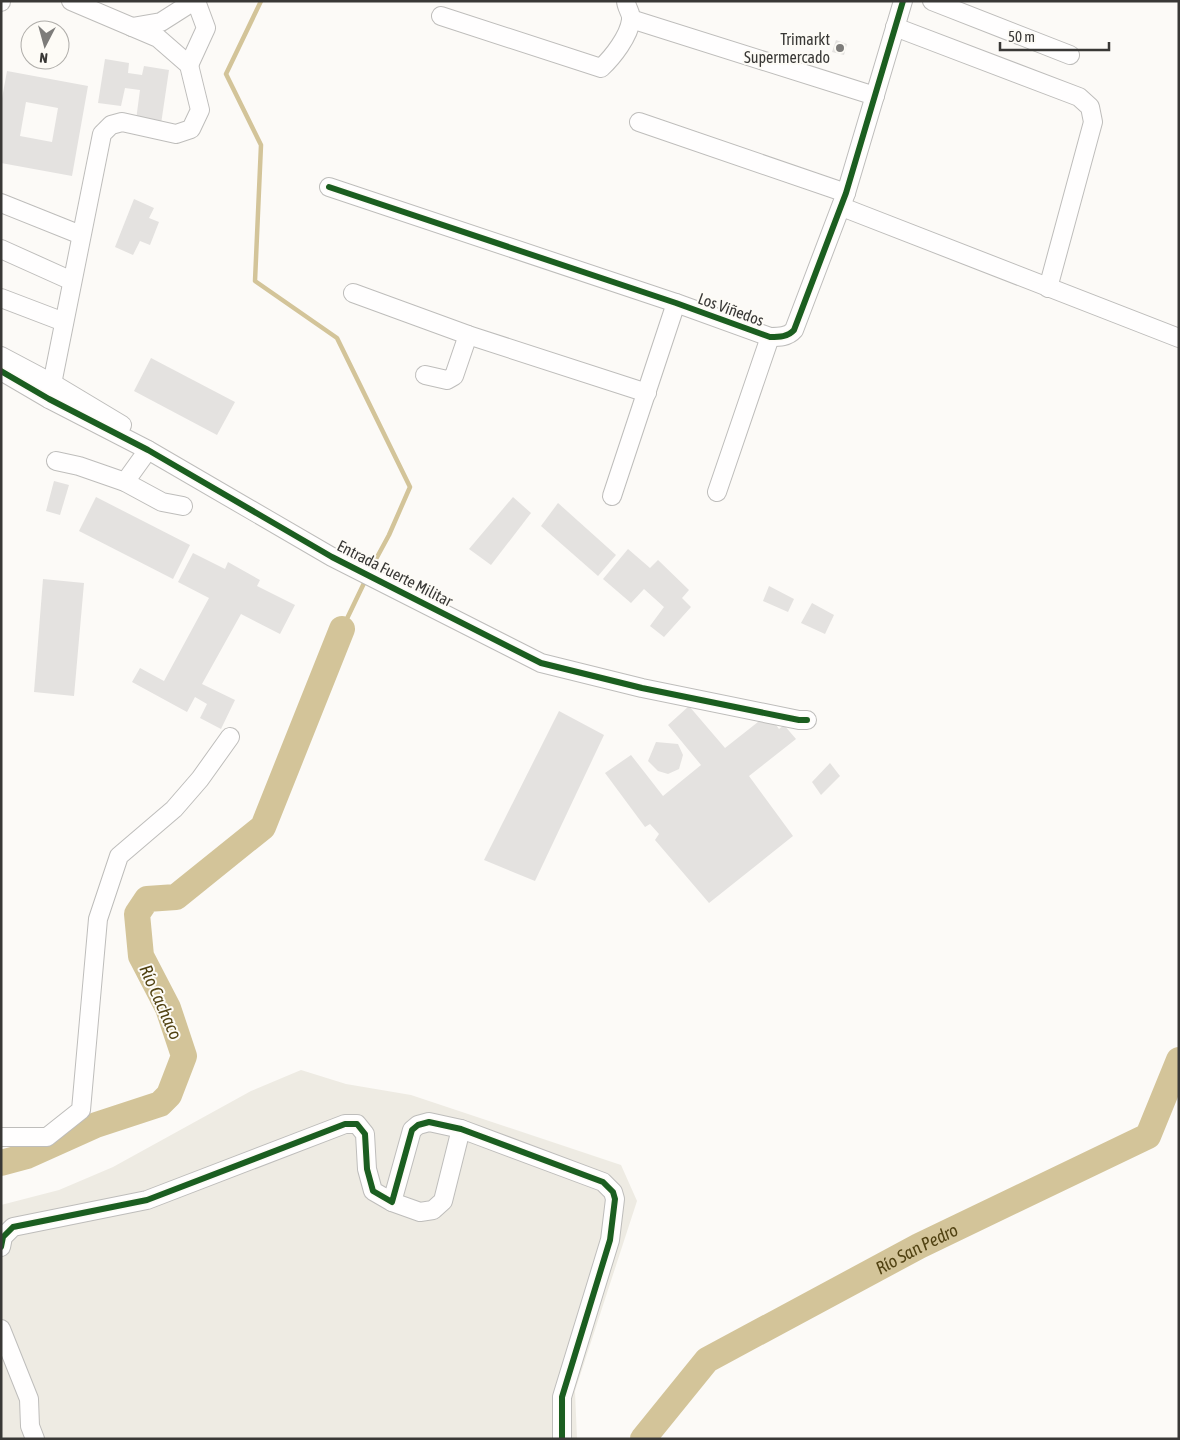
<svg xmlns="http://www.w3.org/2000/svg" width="1180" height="1440" viewBox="0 0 1180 1440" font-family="'Asap Condensed',sans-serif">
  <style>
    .built { fill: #eeebe3 }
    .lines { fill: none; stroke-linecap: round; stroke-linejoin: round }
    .stream { stroke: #d3c499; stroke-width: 4.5 }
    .river { stroke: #d3c499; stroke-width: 26 }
    .building { fill: #e4e2e0; fill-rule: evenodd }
    .street-casing { stroke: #bebdbb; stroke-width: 20 }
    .street { stroke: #fffefe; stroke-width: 18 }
    .cycleway-casing { stroke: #fdfbf6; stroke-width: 9 }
    .cycleway { stroke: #1b5e20; stroke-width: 6 }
    .poi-dot { fill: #7d7c7a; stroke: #fdfbf6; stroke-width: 2 }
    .labels { text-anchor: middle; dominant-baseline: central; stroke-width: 4; stroke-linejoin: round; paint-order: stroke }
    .poi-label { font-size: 16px; fill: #393836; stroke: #fdfbf6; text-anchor: end }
    .street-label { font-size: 16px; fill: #393836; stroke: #fdfbf6 }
    .water-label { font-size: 18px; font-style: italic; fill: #514212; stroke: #fdfbf6 }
  </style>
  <rect width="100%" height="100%" fill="#fcfaf7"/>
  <!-- built -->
  <polygon class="built" points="301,1070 346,1084 411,1095 621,1165 637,1201 575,1391 577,1439 1,1439 1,1205 59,1190 113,1167 251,1091"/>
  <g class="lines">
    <!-- stream -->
    <g class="stream">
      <polyline points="261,1 226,74 261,145 255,281 337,338 410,487 389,535 369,572"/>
      <polyline points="342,629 366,579"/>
    </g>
    <!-- river -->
    <g class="river">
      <polyline points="1,1163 27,1156 96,1125 160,1104 169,1095 184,1056 168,1008 141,956 137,914 147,899 176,897 263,827 342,629"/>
      <path id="s1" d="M643,1439L707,1360L919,1246L1148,1136L1179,1060"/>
    </g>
  </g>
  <!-- building -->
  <g class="building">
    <polygon points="836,40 847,44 844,55 832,52"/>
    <polygon points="105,59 129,63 128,73 142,75 144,66 169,70 161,124 136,120 140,90 125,88 121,106 98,103"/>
    <path d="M7,71L88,86L72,176L1,163V104ZM26,102L58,108L52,142L20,136Z"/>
    <polygon points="134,199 154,208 149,218 159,222 150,245 140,241 133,255 115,247"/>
    <polygon points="151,358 235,402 217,435 134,391"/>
    <polygon points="54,481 69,485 60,515 46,511"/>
    <polygon points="96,497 190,545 173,579 79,531"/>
    <polygon points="513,497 531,513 491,565 469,549"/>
    <polygon points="558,503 616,555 598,576 541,526"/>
    <polygon points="628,549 650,568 658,560 689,590 682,598 691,607 664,637 650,626 664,607 644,589 631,603 603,579"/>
    <polygon points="193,553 225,569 228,562 260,580 257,586 295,605 280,634 241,614 202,684 235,700 221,729 200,718 207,704 195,697 187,712 132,682 140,668 164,681 209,598 178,582"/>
    <polygon points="43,579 84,583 74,696 34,692"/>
    <polygon points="769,586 794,599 788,612 763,601"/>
    <polygon points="812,603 834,615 825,634 801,623"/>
    <polygon points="689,706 725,748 768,714 779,729 784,725 796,739 749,776 793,836 709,903 655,840 659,834 650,824 645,827 605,773 631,755 663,796 701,765 668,725"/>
    <polygon points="559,711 604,735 535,881 484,860"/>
    <polygon points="656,742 678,744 683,755 679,769 668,774 658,771 648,761"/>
    <polygon points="830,763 840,776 821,795 812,782"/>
  </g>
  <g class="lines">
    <defs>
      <g id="street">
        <polyline points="932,1 1070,55"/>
        <polyline points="1,2 1,1"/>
        <path d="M441,16L601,68C613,57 629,36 631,20C632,14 626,7 626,1"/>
        <polyline points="631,19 875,96"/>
        <polyline points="132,27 161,22 194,1"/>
        <polyline points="895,27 1079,97 1090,107 1093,122 1048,288"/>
        <polyline points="189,65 206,28 196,1"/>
        <polyline points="639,122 846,193"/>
        <path d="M329,187L676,303L770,337C779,337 788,337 794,330L846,193L903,1"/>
        <polyline points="1,203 81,235"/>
        <polyline points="842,207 1179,338"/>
        <polyline points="1,249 72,281"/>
        <polyline points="353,293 468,335 647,393"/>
        <polyline points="1,298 64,322"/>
        <polyline points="1,356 52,383 122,425"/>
        <polyline points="1,371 49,399 148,450 332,557 541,663 642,688 799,720 807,720"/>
        <polyline points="425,375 447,380 454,376 468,335"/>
        <polyline points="49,399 102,134 111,125 122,122 176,134 191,129 200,110 189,65 158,38 71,1"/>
        <polyline points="56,461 79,466 125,482 162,502 183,506"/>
        <polyline points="125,482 148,450"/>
        <polyline points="717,492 770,337"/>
        <polyline points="612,496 676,303"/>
        <polyline points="1,1137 47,1137 81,1110 98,919 119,856 174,809 200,779 230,737"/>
        <polyline points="392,1202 420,1212 433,1210 443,1201 461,1129"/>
        <polyline points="1,1247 3,1237 13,1227 147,1200 345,1124 357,1124 365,1134 367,1169 373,1191 392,1202 412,1130 418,1125 429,1122 461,1129 603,1182 613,1192 615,1199 610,1240 562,1397 562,1439"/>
        <polyline points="1,1329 29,1399 30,1426 35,1439"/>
      </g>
    </defs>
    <!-- street casing -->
    <use href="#street" class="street-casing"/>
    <!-- street -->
    <use href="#street" class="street"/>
    <defs>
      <g id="cycleway">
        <path d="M329,187L676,303L770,337C779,337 788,337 794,330L846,193L903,1"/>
        <polyline points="1,371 49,399 148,450 332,557 541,663 642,688 799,720 807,720"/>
        <polyline points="1,1247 3,1237 13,1227 147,1200 345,1124 357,1124 365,1134 367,1169 373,1191 392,1202 412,1130 418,1125 429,1122 461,1129 603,1182 613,1192 615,1199 610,1240 562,1397 562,1439"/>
      </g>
    </defs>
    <!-- cycleway casing -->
    <use href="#cycleway" class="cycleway-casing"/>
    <!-- cycleway -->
    <use href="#cycleway" class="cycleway"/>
  </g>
  <!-- markers -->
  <circle class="poi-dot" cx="840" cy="48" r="5"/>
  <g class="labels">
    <!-- poi labels -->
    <g class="poi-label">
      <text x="830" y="39">Trimarkt<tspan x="830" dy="18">Supermercado</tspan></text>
    </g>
    <!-- street labels -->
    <g class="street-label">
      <text transform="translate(731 309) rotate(20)">Los Viñedos</text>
      <text transform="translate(395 573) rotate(27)">Entrada Fuerte Militar</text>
    </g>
    <!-- water labels -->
    <g class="water-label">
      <text transform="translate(161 1002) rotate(66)">Río Cachaco</text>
      <text stroke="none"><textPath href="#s1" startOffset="339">Río San Pedro</textPath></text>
    </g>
  </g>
  <!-- border -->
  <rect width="1180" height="1440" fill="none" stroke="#393836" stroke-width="5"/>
  <!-- north arrow -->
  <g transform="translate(45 45) rotate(186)"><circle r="24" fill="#fdfbf6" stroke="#afada9"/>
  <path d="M0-4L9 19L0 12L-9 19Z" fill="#7d7c7a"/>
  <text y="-8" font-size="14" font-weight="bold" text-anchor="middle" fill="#393836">N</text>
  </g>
  <!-- scale -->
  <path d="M1000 42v8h109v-8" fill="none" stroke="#393836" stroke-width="2.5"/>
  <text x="1008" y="42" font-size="15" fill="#393836" stroke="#fdfbf6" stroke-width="4" paint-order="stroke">50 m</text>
</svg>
